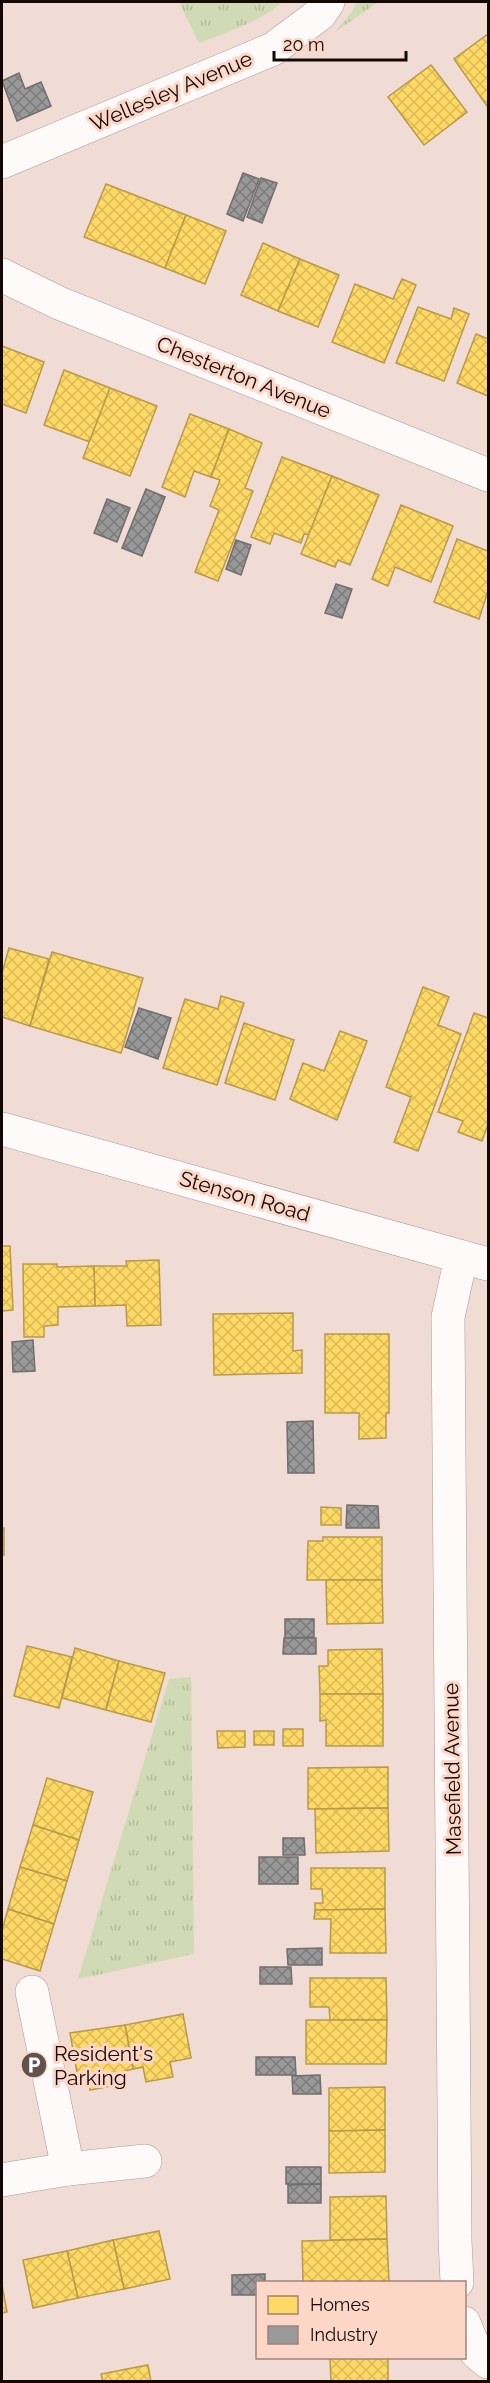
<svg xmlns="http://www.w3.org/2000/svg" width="490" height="2383" viewBox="0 0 490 2383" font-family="Raleway,sans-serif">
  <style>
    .grass { fill: url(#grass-tufts) }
    .homes { fill: url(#homes-cross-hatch); stroke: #b89a49; stroke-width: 1.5 }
    .industry { fill: url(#industry-cross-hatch); stroke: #716e6d; stroke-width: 1.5 }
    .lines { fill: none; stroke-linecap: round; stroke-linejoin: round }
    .street-casing { stroke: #aa9b95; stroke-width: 34 }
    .secondary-casing { stroke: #aa9b95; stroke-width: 34 }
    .street { stroke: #fdfaf9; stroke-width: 33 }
    .secondary { stroke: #fdfaf9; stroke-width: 33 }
    .labels { text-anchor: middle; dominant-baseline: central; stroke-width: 6; stroke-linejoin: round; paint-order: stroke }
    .street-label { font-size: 21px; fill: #140805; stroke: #fcd7c8 }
    .poi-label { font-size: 21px; fill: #140805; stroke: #fcd7c8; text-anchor: start }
  </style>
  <defs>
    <pattern id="grass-tufts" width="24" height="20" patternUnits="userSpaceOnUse" patternTransform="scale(1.5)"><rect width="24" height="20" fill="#d0dbb5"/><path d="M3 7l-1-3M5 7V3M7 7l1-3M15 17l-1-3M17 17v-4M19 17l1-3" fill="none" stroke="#b2ba9a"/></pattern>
    <pattern id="homes-cross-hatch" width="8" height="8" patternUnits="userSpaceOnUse" patternTransform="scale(1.5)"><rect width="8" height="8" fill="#ffd966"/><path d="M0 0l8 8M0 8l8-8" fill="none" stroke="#dab957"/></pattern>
    <pattern id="industry-cross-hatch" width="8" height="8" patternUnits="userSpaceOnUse" patternTransform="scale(1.5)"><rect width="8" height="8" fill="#999"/><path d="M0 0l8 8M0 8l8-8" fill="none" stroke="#7c7b7b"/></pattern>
  </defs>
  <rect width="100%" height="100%" fill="#f0dcd4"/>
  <!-- grass -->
  <g class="grass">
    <path d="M179,2H283C258,22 230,32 199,43Z"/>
    <polygon points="357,2 378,2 334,33 351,13"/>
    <polygon points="191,1677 194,1954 78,1979 169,1679"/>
  </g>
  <!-- homes -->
  <g class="homes">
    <polygon points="488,34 488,104 487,106 454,59"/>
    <polygon points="431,65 467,112 424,145 388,97"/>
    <polygon points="106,184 186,215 165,268 84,237"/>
    <polygon points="186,215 226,231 205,284 165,268"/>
    <polygon points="263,243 300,259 278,311 241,295"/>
    <polygon points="300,259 339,275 318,327 278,311"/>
    <polygon points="402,279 416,285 384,363 332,342 355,284 393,299"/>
    <polygon points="418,307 451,319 454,308 469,314 444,381 396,363"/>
    <polygon points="476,334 488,339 488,396 457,383"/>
    <polygon points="2,346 44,362 26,413 2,404"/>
    <polygon points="64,370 110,388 90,442 44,425"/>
    <polygon points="110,388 157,406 130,476 83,458"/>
    <polygon points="190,414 229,429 211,477 194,471 185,497 162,487"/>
    <polygon points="229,429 262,443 245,488 253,491 218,581 195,572 219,510 210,506 220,480 211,477"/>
    <polygon points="282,457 332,476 309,535 304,534 301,543 274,533 270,544 251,537"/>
    <polygon points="332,476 379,495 350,565 338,560 335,567 301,554"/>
    <polygon points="401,505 453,526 431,582 395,567 388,586 372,579"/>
    <polygon points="457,539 488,551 488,591 479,619 434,602"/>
    <polygon points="9,948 49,959 30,1026 2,1017 2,973"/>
    <polygon points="52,952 143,978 121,1053 30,1026"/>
    <polygon points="423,987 449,997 438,1025 461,1034 418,1151 394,1142 411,1097 386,1087"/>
    <polygon points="221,996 244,1003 217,1085 163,1068 185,999 218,1009"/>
    <polygon points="474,1013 488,1018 488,1124 482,1141 458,1132 463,1121 438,1112"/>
    <polygon points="244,1023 294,1040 275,1100 225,1083"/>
    <polygon points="340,1031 367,1041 337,1120 290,1099 303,1063 324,1071"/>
    <polygon points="2,1246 10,1246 13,1310 2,1311"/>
    <polygon points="159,1260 161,1325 127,1326 126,1305 95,1306 94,1266 127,1266 126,1261"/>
    <polygon points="23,1264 57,1264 57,1267 94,1266 95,1306 58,1307 58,1325 44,1326 44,1337 24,1337"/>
    <polygon points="293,1313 293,1351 302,1350 302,1373 214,1375 213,1314"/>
    <polygon points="325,1334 389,1334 389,1413 386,1413 386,1438 359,1439 359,1413 325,1413"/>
    <polygon points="321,1507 341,1508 341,1525 321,1525"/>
    <rect x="2" y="1528" width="2" height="27"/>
    <polygon points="323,1537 382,1537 382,1580 307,1580 308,1541 323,1541"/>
    <polygon points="326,1580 382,1580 383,1623 327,1624"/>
    <polygon points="27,1646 72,1657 59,1708 14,1696"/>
    <polygon points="75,1648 119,1661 106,1710 62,1698"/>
    <polygon points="382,1649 383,1694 320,1694 319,1666 328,1666 328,1650"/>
    <polygon points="119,1661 165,1673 151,1722 106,1710"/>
    <polygon points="320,1694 383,1694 383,1746 326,1746 326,1720 320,1721"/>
    <rect x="283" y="1729" width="20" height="17"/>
    <polygon points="217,1731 245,1731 245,1747 218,1748"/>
    <rect x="254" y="1731" width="20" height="14"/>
    <polygon points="388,1767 388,1808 308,1809 308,1768"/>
    <polygon points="47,1778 93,1792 79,1840 33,1825"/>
    <polygon points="388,1808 389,1851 316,1853 315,1809"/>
    <polygon points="33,1825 79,1840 67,1881 20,1867"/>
    <polygon points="20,1867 67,1881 54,1924 8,1909"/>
    <polygon points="311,1868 385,1868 385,1909 315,1910 315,1903 323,1903 322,1889 311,1889"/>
    <polygon points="8,1909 54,1924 40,1971 2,1959 2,1930"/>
    <polygon points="385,1909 386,1953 330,1953 331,1919 314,1919 315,1910"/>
    <polygon points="310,1978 386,1978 387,2020 330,2020 329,2007 310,2007"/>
    <polygon points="183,2014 191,2058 170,2062 173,2077 146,2082 143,2067 133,2069 125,2025"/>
    <polygon points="306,2020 387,2020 386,2064 306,2064"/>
    <polygon points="125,2025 133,2069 115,2074 117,2085 90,2090 88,2076 78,2078 70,2033"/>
    <polygon points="385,2087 385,2130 329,2131 329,2088"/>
    <polygon points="385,2130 385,2172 329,2173 329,2131"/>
    <polygon points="386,2196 387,2239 330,2240 330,2197"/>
    <polygon points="159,2231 170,2279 124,2289 113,2240"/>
    <polygon points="387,2239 389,2282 303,2282 302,2241"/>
    <polygon points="113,2240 124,2289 78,2298 67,2251"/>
    <polygon points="67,2251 78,2298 33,2308 23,2260"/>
    <polygon points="2,2285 7,2312 2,2313"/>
    <polygon points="330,2358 388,2358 388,2382 331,2382"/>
    <polygon points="148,2365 151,2382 103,2382 101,2374"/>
  </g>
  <!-- industry -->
  <g class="industry">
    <polygon points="19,73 25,89 41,82 51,106 17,121 2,81"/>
    <polygon points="243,173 259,179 243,221 227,214"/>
    <polygon points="261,178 277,183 262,223 247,217"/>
    <polygon points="146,489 165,497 142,556 122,548"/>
    <polygon points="107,499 130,508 117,542 94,533"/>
    <polygon points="236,540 251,545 241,575 226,569"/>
    <polygon points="336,584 352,589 342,618 325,613"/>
    <polygon points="139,1008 171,1018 158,1059 125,1047"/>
    <polygon points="33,1340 35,1371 13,1372 12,1342"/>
    <polygon points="313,1421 314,1473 288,1473 287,1422"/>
    <polygon points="347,1505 378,1506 379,1528 346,1528"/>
    <polygon points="285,1619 314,1619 314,1637 285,1638"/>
    <polygon points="284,1638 316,1638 316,1654 283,1654"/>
    <polygon points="283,1838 304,1838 305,1855 283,1855"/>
    <rect x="259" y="1857" width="39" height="27"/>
    <polygon points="322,1948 322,1965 288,1965 287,1949"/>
    <polygon points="260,1967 291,1967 292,1984 260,1984"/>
    <polygon points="256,2057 295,2057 296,2075 256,2075"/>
    <polygon points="320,2075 321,2094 293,2094 292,2076"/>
    <rect x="286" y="2167" width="35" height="17"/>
    <polygon points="321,2184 321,2203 288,2203 288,2185"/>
    <polygon points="265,2274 265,2282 258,2282 258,2295 232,2295 232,2275"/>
  </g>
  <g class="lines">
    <defs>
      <g id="street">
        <polyline points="2,162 273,49 320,14 328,2"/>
        <polyline points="2,275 59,303 488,475"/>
        <polyline points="32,1992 68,2169"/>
        <polyline points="2,2180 68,2169 145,2161"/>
        <polyline points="457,2282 455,2240 448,1317 461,1258"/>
        <polyline points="464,2323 476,2352 488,2362"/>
      </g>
      <polyline id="secondary" points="2,1129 488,1264"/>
    </defs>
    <!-- street casing -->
    <use href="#street" class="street-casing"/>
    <!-- secondary casing -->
    <use href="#secondary" class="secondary-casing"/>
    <!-- street -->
    <use href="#street" class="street"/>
    <!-- secondary -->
    <use href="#secondary" class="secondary"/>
  </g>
  <!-- icons -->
  <defs>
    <symbol id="parking-disc" viewBox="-11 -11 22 22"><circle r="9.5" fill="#61524d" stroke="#fcd7c8"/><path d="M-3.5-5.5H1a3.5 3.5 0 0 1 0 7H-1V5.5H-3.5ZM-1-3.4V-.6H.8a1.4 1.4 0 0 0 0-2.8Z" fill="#fff"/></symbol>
  </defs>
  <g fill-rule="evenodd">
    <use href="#parking-disc" x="19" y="2050" width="30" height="30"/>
  </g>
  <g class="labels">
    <!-- street labels -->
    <g class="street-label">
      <text transform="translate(171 91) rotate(-23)">Wellesley Avenue</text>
      <text transform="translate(244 377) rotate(22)">Chesterton Avenue</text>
      <text transform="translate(245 1196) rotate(16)">Stenson Road</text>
      <text transform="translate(452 1769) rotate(-91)">Masefield Avenue</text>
    </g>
    <!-- poi labels -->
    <g class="poi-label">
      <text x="54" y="2053">Resident's<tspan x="54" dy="24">Parking</tspan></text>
    </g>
  </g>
  <!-- border -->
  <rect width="490" height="2383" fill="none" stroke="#140805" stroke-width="6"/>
  <!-- legend -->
  <rect x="256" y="2281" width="210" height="78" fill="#fcd7c8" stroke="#9f847a" stroke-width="1.5"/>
  <rect x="268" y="2296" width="30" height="18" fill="#ffd966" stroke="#9f847a" stroke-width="1.5"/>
  <text x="310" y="2311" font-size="18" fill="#140805">Homes</text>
  <rect x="268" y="2326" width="30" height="18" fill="#999999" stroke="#9f847a" stroke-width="1.5"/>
  <text x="310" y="2341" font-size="18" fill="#140805">Industry</text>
  <!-- scale -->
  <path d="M274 51v9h132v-9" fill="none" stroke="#140805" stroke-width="3"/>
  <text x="283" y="51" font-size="18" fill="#140805" stroke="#fcd7c8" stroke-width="4.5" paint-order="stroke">20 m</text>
</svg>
